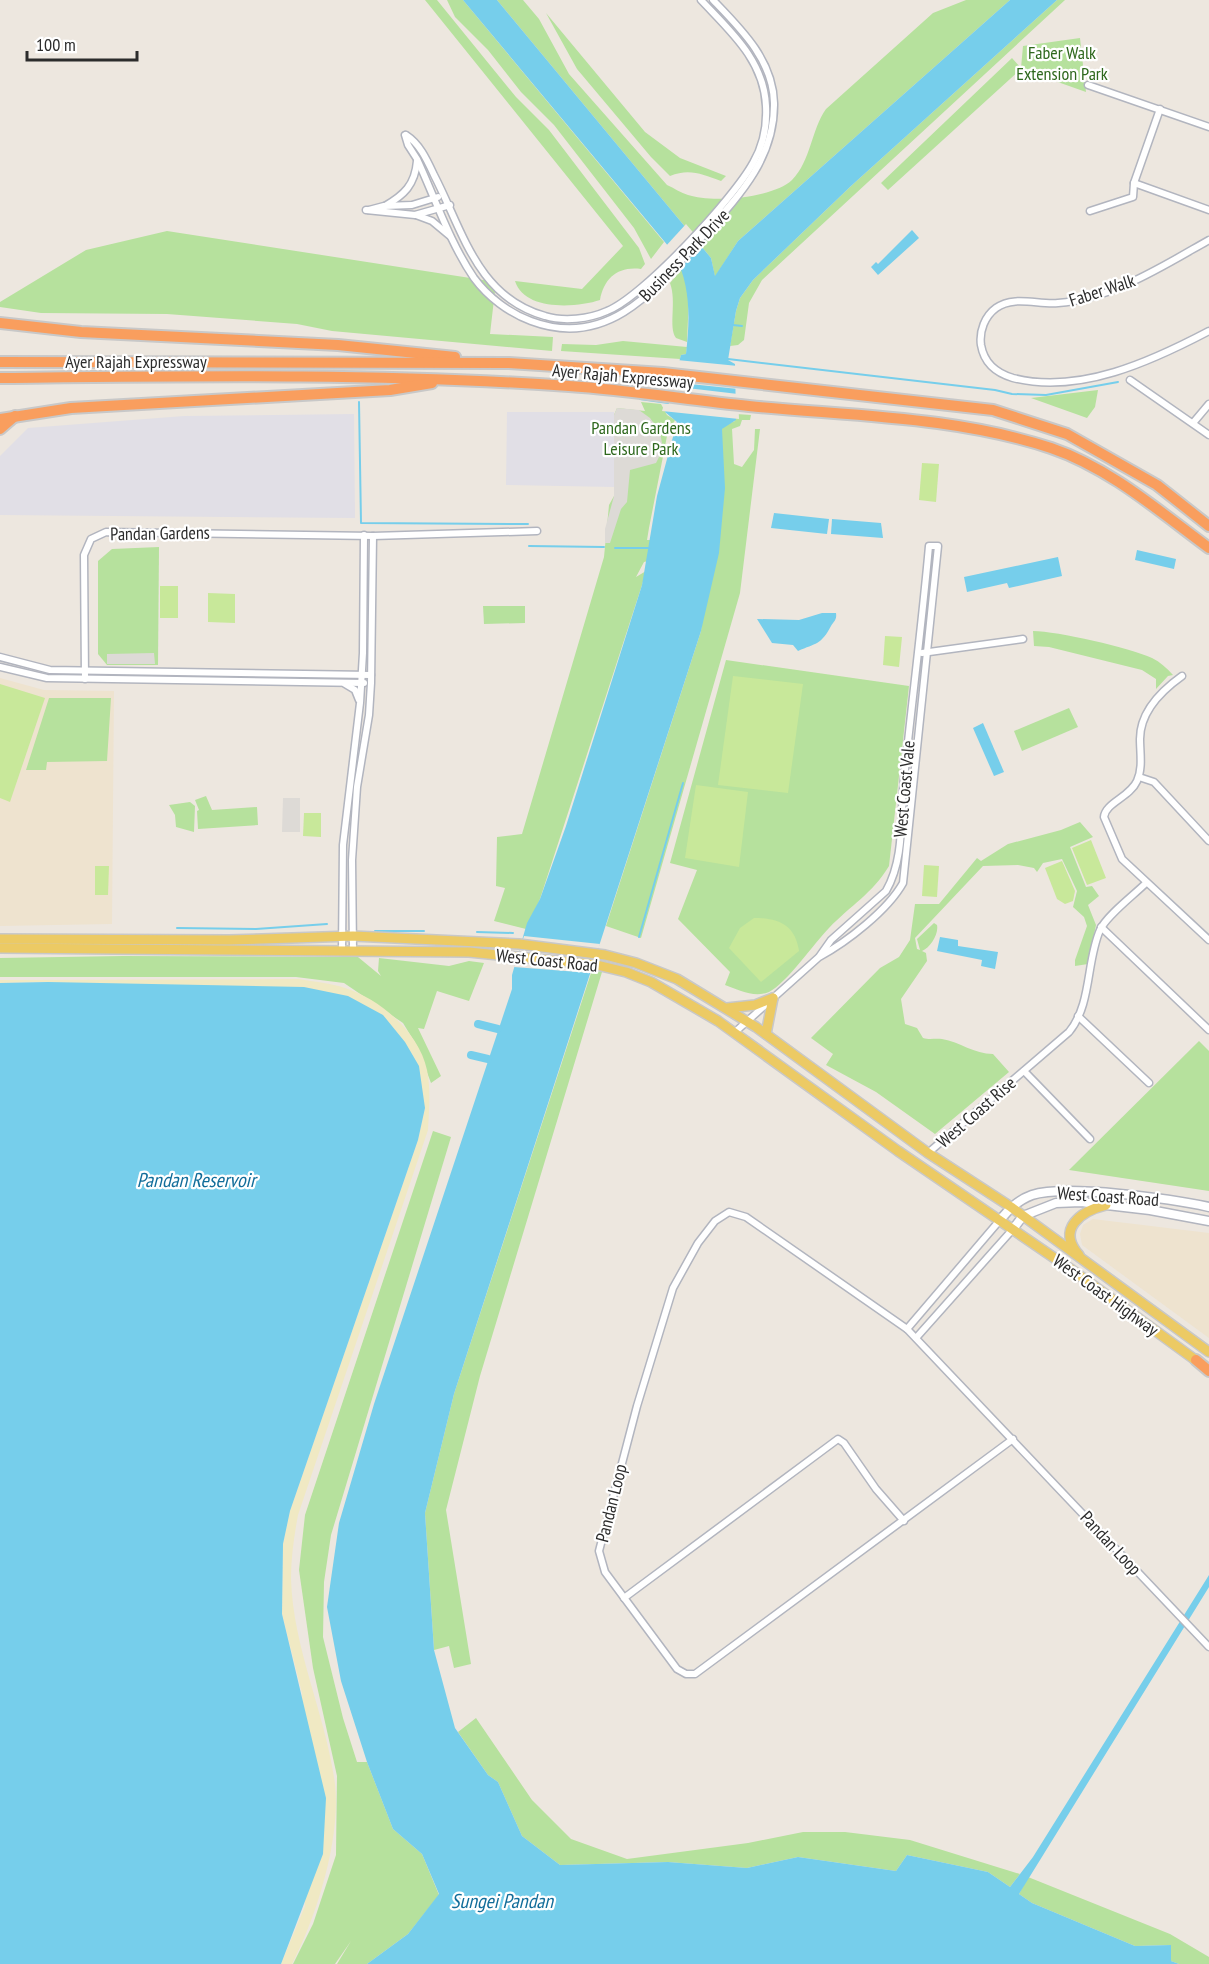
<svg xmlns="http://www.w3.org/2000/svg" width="1209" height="1964" viewBox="0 0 1209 1964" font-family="'PT Sans Narrow',sans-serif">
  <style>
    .industrial { fill: #e1dfe6 }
    .education { fill: #eee3cf }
    .green { fill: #b6e19d }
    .sand { fill: #f0e9c3 }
    .pitch { fill: #c8e89a }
    .plaza { fill: #dddad6 }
    .water { fill: #76ceeb }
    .pier { fill: #ede7df }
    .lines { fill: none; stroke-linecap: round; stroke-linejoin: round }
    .stream { stroke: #76ceeb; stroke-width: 2 }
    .canal { stroke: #76ceeb; stroke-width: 8 }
    .street-casing { stroke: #b2b5bf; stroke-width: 9 }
    .secondary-casing { stroke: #b2b5bf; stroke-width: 11 }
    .primary-casing { stroke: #c8c8c8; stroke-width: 12 }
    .highway-casing { stroke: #c8c8c8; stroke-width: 14 }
    .street { stroke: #fff; stroke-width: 6 }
    .secondary { stroke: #fff; stroke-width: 8 }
    .primary { stroke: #ecca64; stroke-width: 9 }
    .highway { stroke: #f99e5e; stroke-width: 10 }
    .labels { text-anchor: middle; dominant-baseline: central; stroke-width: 4.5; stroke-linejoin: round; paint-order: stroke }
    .park-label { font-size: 18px; fill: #2e681d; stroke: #fff }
    .street-label { font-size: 18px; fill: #2c2c2c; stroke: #fff }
    .water-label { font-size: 20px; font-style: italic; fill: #126d9a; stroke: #fff }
  </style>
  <rect width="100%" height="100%" fill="#ede7df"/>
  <!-- industrial -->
  <g class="industrial">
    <polygon points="507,412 614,412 614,487 506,485"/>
    <polygon points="354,414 355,518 0,515 0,456 28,428 184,416"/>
  </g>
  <!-- education -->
  <g class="education">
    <polygon points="0,678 44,690 114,691 112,924 0,926"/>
    <polygon points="1093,1219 1209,1233 1209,1338 1082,1245 1080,1234 1083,1225"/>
  </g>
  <!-- green -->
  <g class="green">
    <path d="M425,0H437L516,97L549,130L639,248L645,264L641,269C618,266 604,278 600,300C576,308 524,311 515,281L582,289L623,246Z"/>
    <polygon points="447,0 463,0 664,242 651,259 634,228 554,125 521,92 488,50 455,17"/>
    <path d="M497,0H523L539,19L569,74L667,185C674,188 681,193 688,195C712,203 773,198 792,180C811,161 811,130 826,109L933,13L966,0H1010L738,241L715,277L711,258Z"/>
    <polygon points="1057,0 1065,0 762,280 749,303 744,340 738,345 730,346 736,311 740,298 753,280 851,186"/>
    <path d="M546,13L645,132L680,158L726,176L721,181C702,174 689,168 670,176L651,157L577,69Z"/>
    <polygon points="1080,38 1086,92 1021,69 888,190 881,183 1012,58 1021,68 1023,46"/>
    <polygon points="167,231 496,282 490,334 553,337 552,351 332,331 297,324 167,314 41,313 0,307 0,302 86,250"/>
    <path d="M682,269L689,296L687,342L676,338C668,327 677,302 670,283Z"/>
    <polygon points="623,341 687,347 686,354 681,355 680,359 561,351 562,344 596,345"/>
    <polygon points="1098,390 1095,407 1087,418 1031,398"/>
    <polygon points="641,402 661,404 667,415 675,420 667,436 649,528 647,540 651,540 648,561 644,562 636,577 646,571 642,585 540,899 526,929 494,921 505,888 496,886 497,837 522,834 604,557 609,505 614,496 614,415 617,408 645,411"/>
    <polygon points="736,414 751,415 750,420 742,420 740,426 732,429 734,464 742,467 754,450 755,429 760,429 740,593 641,938 606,926 701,631 722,429 723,426 735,421"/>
    <polygon points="159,547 158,665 107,665 98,654 98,561 112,549"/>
    <polygon points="483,606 525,606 525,623 484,624"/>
    <path d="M1033,631C1057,631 1130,648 1152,658C1160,662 1167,668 1173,675L1168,676L1156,689V679L1142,670L1049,647L1034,646Z"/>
    <path d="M726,660L909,686L889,866C872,894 851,905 829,928C815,942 786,984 769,992C754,998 739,990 725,985L730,972L678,919L697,870L670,863Z"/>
    <polygon points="49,698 111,698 107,761 47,762 46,770 26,770"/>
    <polygon points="1069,708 1078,727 1022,751 1014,731"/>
    <polygon points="206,796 212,810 257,807 258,825 198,829 197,811 199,810 195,800"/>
    <polygon points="190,802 195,806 194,832 176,827 175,815 169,805"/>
    <path d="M1080,822L1093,837L1070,847L1086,887L1092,886L1099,896L1088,905L1096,925L1088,964L1075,966V960L1087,926L1084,917L1073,907L1077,891L1062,859L1043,863L1037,872L1034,868L1018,865L983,866L915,938L917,949L920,950L917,939L934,923L937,925C939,934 930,948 922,951L926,953L927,961L901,999L905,1024L917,1028L923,1038C930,1040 935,1038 942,1039C960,1042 974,1054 993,1054L1009,1072L935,1134L876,1092L826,1065L833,1054L811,1038L880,968L899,957L910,940L915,904H939L977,858L981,861L1008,844L1061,830Z"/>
    <polygon points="123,956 358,957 381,976 378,971 379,958 449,966 469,961 484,963 469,1001 437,991 424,1029 418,1028 441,1076 431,1083 417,1046 403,1023 344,983 296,977 0,977 0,958"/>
    <polygon points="592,970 602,972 480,1376 446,1510 471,1664 454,1668 449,1646 434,1650 425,1513 454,1394"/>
    <polygon points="1199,1041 1209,1051 1209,1191 1069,1170"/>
    <polygon points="433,1131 451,1137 331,1535 324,1582 323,1637 343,1718 357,1762 367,1762 393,1829 422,1854 439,1895 408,1934 367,1964 337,1964 351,1941 335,1964 293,1964 313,1924 336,1855 337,1776 313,1668 299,1570 305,1515"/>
    <polygon points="476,1718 532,1800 571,1839 627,1859 748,1843 803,1832 845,1832 910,1840 1020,1874 1010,1887 988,1872 907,1855 896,1871 798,1857 747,1868 668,1862 560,1865 522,1836 498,1782 488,1775 458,1732"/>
    <polygon points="1028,1877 1170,1934 1209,1957 1209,1964 1179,1964 1171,1961 1171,1945 1135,1946 1032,1903 1019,1894"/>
  </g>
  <!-- sand -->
  <path class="sand" d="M299,979C314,982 331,983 345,988C380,999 419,1032 427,1070C431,1090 429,1110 428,1130L298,1515C294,1537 291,1557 291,1579C293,1649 326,1715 335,1784C341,1838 317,1916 292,1964H281L305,1906L302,1693L282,1614L283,1544L290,1511L418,1140L425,1108L48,982L0,983V980Z"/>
  <!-- pitch -->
  <g class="pitch">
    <polygon points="922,463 939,464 936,502 919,500"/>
    <rect x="160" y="586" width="18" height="32"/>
    <polygon points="208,593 235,594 235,623 208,622"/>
    <polygon points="885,636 902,637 899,667 883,665"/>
    <polygon points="733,676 803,684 788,793 718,785"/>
    <polygon points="0,684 45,698 10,802 0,798"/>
    <polygon points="696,785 748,792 739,867 685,858"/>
    <polygon points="304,813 321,813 321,837 303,836"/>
    <polygon points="1091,840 1106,878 1087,885 1072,848"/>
    <polygon points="1062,861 1075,891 1073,901 1065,904 1057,899 1045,868"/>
    <polygon points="924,865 939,866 937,897 922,896"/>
    <polygon points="95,866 109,866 108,895 95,895"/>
    <path d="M754,918C779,918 795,925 799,951L761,982L729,948L740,928Z"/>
  </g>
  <!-- plaza -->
  <g class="plaza">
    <polygon points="617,408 639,410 650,418 660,432 663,449 656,463 630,470 627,502 621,509 610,543 605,543 605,529 614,496 614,415"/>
    <polygon points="154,653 155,664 107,664 107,654"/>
    <polygon points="283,798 300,798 300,832 282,832"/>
  </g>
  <!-- water -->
  <g class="water">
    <path d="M463,0H497L711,258L715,276L738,241L1010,0H1057L851,186L753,280L740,298L736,311L728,360L735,364L736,420L722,429L725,488L719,553L701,631L454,1394L425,1513L434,1650L455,1728L488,1775L498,1782L522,1836L560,1865L668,1862L747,1868L798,1857L896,1871L907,1855L988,1872L1010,1887L1033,1857L1209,1575V1587L1019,1894L1032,1903L1135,1946L1171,1945V1961L1179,1964H367L408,1934L439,1894L422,1854L393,1829L367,1762L341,1681L327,1607L339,1523L374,1404L512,989V975L527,923L540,899L566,826L642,585L657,496L677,422L665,412L681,355L686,354C690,318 691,286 674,253Z"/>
    <polygon points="912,230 919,238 878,275 871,267 876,262 878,264"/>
    <polygon points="774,513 829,519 827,534 771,528"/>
    <polygon points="832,519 881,523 883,538 831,534"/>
    <polygon points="1137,550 1176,559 1174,569 1135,560"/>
    <polygon points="1058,557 1062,576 1009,588 1007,583 967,592 964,577"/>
    <path d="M822,613H836C837,620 834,621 831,626C821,645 816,643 798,651L793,645L772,643L757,619L799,620Z"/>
    <polygon points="983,723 1004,772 994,776 973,728"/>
    <polygon points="940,937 958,940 958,946 998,952 995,969 981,966 982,960 937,951"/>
    <polygon points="48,982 304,987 348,996 383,1015 405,1042 419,1066 425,1108 418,1140 290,1511 283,1544 282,1614 326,1798 323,1854 281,1964 0,1964 0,983"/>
  </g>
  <!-- pier -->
  <g class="pier">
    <polygon points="686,224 703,244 679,270 665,247"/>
    <polygon points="677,360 738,366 738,389 671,382"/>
    <polygon points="670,386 738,394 739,419 662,411"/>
    <polygon points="524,936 600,944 591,973 514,967"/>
  </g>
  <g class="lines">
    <!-- stream -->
    <g class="stream">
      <polyline points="733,325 742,326"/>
      <polyline points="728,359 995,390 1012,394 1046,395 1118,382"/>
      <polyline points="640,399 668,403"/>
      <polyline points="359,402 361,523 528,524"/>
      <polyline points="529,546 604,547"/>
      <polyline points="615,548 650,548"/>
      <polyline points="177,928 256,929 327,924"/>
      <polyline points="375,931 424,931"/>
      <polyline points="477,932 513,933"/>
      <polyline points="639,937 683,783"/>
    </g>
    <!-- canal -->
    <g class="canal">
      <polyline points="478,1024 498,1029"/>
      <polyline points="471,1055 488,1059"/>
    </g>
    <defs>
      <g id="street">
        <polyline points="1088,85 1209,127"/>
        <path d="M405,135L408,145L417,159C435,198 450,243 474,278C488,297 509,313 531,321C608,350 656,289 701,238C737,198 775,160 774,103C773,60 741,29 713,0"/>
        <path d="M406,135C420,144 427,160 434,175C463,231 477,297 545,316C564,322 589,319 607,311C643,297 734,198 753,163C763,146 767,125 766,106C764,60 730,31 701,0"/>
        <polyline points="1134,183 1209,210"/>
        <path d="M385,206C404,195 415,185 417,161"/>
        <polyline points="366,210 415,215 450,205"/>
        <polyline points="369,210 384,206 412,205 438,197"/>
        <polyline points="1090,211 1133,197 1134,183 1160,109"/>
        <polyline points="416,215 432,221 450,236"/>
        <path d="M1209,240C1163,266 1112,299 1058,303C1038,305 1014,295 996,308C985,316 979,331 981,345C984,363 996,373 1013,378C1079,395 1152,361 1209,331"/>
        <polyline points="1130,380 1209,435"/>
        <polyline points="1193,423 1209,404"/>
        <polyline points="922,653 1023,639"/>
        <polyline points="0,657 50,670 371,675"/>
        <polyline points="0,667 47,678 364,683"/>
        <path d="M1182,676C1161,691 1140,712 1140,739C1140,753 1143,768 1137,781C1130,797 1105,803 1104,817L1122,859L1209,940"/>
        <polyline points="85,679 84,555 91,539 106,532 373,536 537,531"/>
        <polyline points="345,684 355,690 359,700"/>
        <polyline points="1139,777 1154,782 1209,841"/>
        <polyline points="1101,927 1209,1030"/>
        <polyline points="342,950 343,845 360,703 363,653 364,535"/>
        <polyline points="353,950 352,860 357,787 369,715 371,683 373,536"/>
        <polyline points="1078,1016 1149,1083"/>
        <path d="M734,1033L819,957L831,940L886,891C905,858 900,816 904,779C912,701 922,624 929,546H938L903,883C888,910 847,942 819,957"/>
        <polyline points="1024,1071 1090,1139"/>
        <path d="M928,1153L1069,1032C1092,1004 1086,962 1100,930C1107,915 1134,895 1146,883"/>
        <polyline points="907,1329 1000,1220"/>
        <polyline points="916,1338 1013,1229"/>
        <polyline points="1013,1439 695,1674 686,1674 677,1669 605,1572 599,1551 637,1406 673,1288 698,1243 715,1221 729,1212 746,1217 907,1329 1209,1647"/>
        <polyline points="624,1598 838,1439 844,1443 876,1489 904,1521"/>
      </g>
      <g id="secondary">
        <path d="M1000,1220C1009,1209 1018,1200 1032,1195C1066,1184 1173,1199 1209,1207"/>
        <polyline points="1013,1229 1023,1216 1056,1203 1081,1202 1150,1210 1209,1221"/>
      </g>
      <g id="primary">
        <polyline points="0,939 229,940 353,936 519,944 605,955 636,963 677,979 756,1027 928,1153 1011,1207 1209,1352"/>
        <polyline points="0,948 469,952 597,965 626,972 651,982 718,1021 898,1151 1072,1270 1201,1364"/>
        <polyline points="727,1008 755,1005 773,998"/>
        <polyline points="766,1034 773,998"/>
        <path d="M1079,1255C1056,1229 1081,1211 1106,1205"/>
      </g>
      <g id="highway">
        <polyline points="0,323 81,332 338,345 455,357"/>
        <polyline points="0,362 509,363 663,373 993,410 1067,434 1157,485 1209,526"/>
        <path d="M0,378C189,376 380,373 569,386C629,390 689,400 749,406C850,416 954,416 1051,448C1110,468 1160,512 1209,548"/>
        <polyline points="0,419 71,408 390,390 432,383"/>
        <polyline points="0,429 15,416"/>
        <polyline points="1196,1360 1209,1371"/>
      </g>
    </defs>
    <!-- street casing -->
    <use href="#street" class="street-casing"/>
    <!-- secondary casing -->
    <use href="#secondary" class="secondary-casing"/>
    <!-- primary casing -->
    <use href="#primary" class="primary-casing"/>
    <!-- highway casing -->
    <use href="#highway" class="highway-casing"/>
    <!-- street -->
    <use href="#street" class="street"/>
    <!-- secondary -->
    <use href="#secondary" class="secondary"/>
    <!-- primary -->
    <use href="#primary" class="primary"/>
    <!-- highway -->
    <use href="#highway" class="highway"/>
  </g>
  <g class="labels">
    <!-- park labels -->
    <g class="park-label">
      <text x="1062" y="52">Faber Walk<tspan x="1062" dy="21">Extension Park</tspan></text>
      <text x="641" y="427">Pandan Gardens<tspan x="641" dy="21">Leisure Park</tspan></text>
    </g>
    <!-- street labels -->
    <g class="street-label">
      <text transform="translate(684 255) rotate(-46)">Business Park Drive</text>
      <text transform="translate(1102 290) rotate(-18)">Faber Walk</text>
      <text x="136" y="361">Ayer Rajah Expressway</text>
      <text transform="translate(623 376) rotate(5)">Ayer Rajah Expressway</text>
      <text transform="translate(160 533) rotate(-1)">Pandan Gardens</text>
      <text transform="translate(904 789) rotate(-85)">West Coast Vale</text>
      <text transform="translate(547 960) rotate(6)">West Coast Road</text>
      <text transform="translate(976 1112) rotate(-41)">West Coast Rise</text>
      <text transform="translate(1108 1196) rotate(4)">West Coast Road</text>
      <text transform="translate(1106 1295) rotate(36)">West Coast Highway</text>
      <text transform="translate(611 1503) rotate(-76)">Pandan Loop</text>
      <text transform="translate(1111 1543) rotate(47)">Pandan Loop</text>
    </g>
    <!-- water labels -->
    <g class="water-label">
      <text x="196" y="1180">Pandan Reservoir</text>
      <text x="502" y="1901">Sungei Pandan</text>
    </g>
  </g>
  <!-- scale -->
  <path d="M27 51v9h110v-9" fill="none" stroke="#2c2c2c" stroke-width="3"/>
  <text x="36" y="51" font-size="18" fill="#2c2c2c" stroke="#ffffff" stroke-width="4.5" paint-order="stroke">100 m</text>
</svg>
